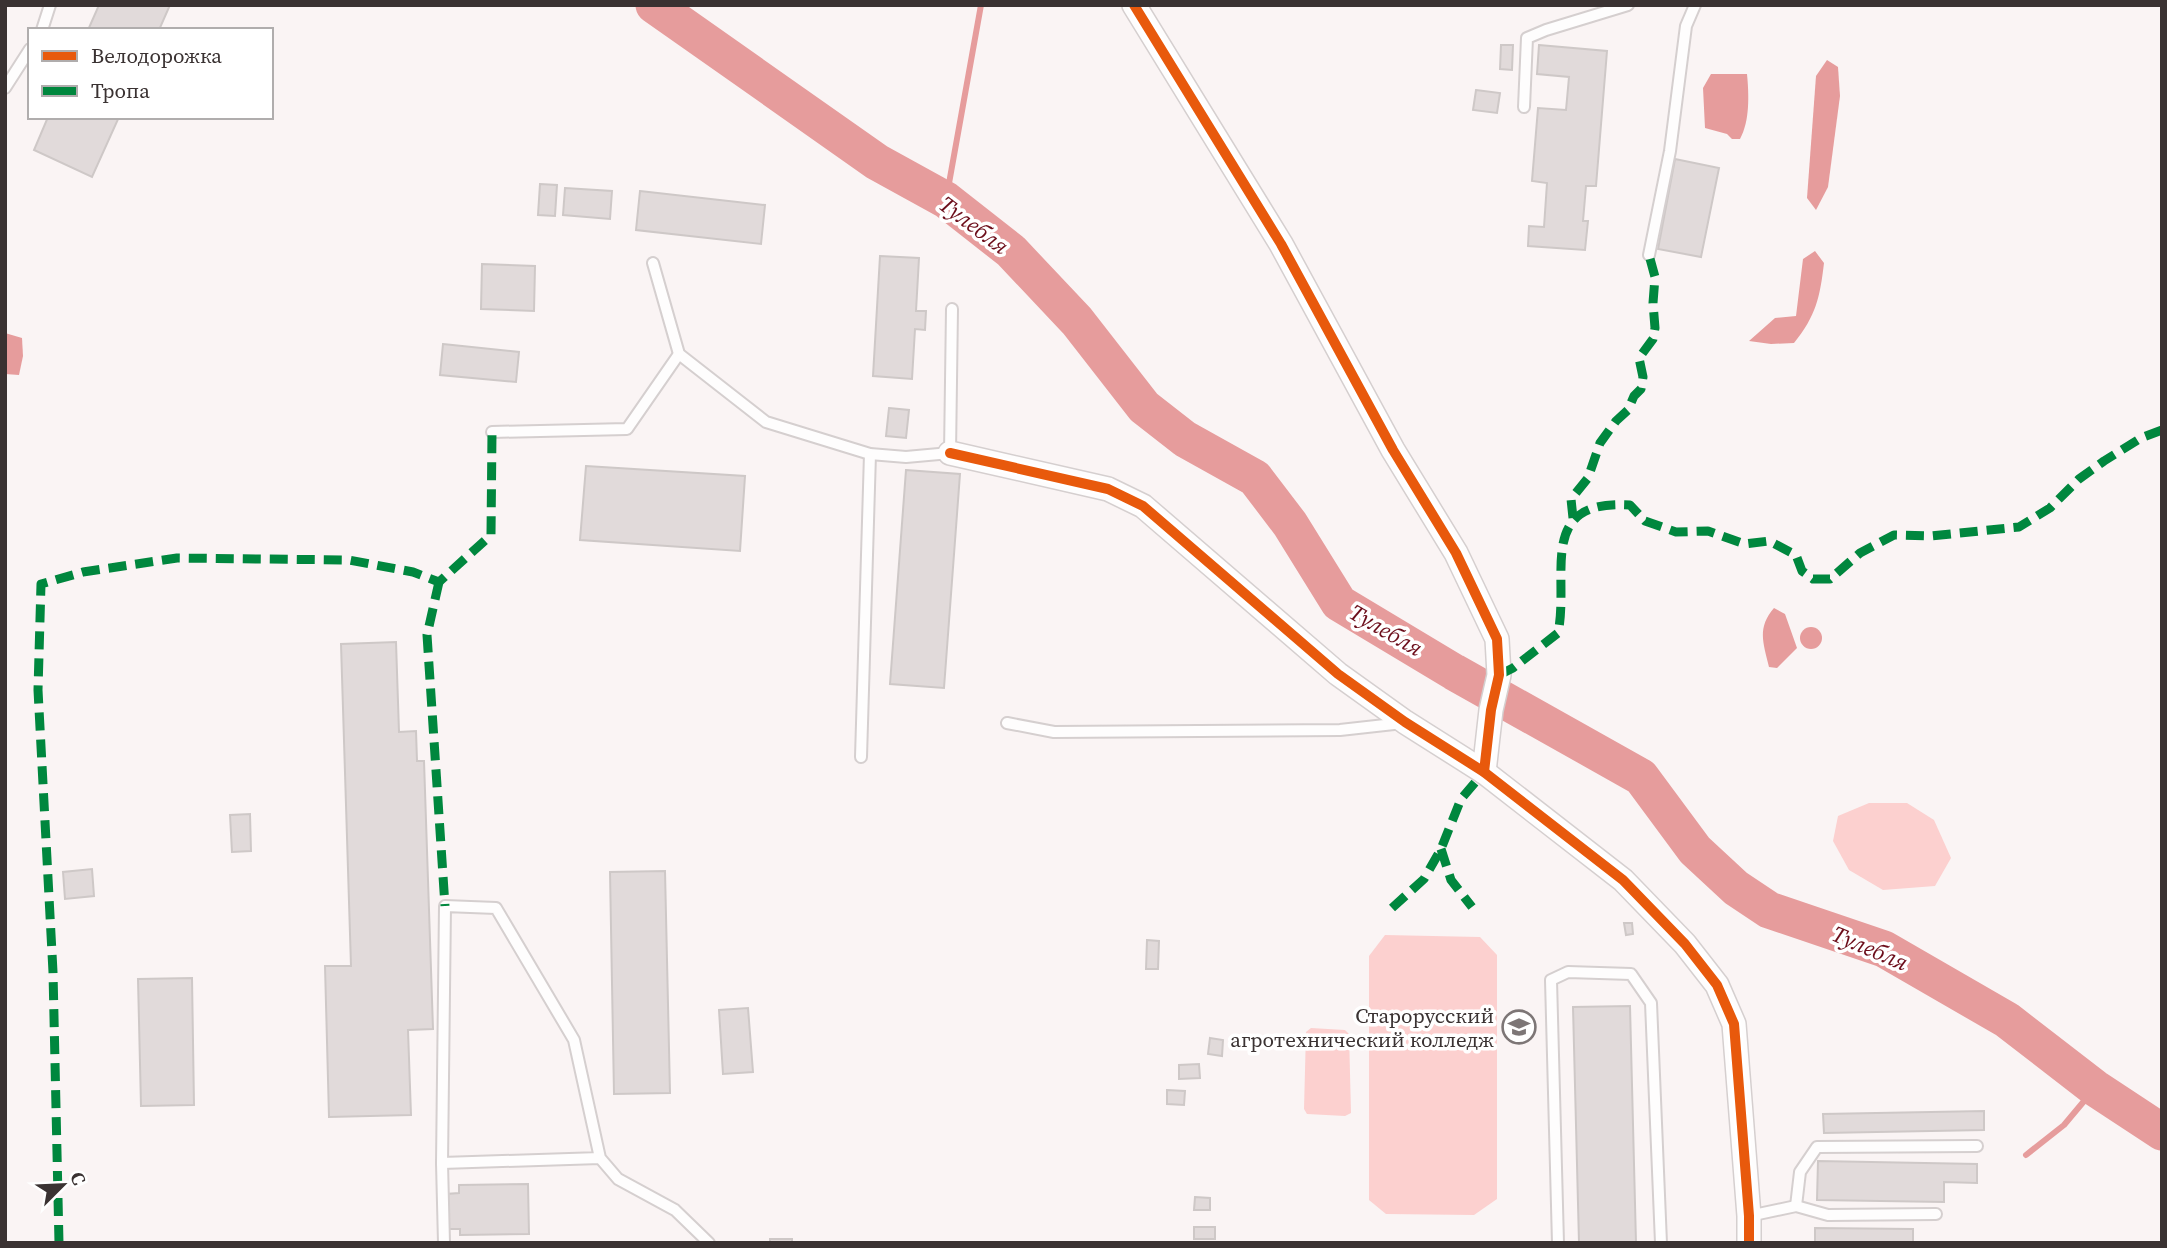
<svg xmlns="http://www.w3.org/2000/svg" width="2167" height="1248" viewBox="0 0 2167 1248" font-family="'Source Serif 4',serif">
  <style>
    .green { fill: #fcd0cf }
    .water { fill: #e69c9c }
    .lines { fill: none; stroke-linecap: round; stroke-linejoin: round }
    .stream { stroke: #e69c9c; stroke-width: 6 }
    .river { stroke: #e69c9c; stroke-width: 37 }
    .building { fill: #e1dada; stroke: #cec8c7; stroke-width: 2 }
    .service-casing { stroke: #d5cfcf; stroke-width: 14 }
    .minor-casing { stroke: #d5cfcf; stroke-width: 26 }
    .service { stroke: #fefdfd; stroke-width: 10 }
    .minor { stroke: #fefdfd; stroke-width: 23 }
    .quiet { stroke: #00873e; stroke-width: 9; stroke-dasharray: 18 9; stroke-linecap: butt }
    .cycleway-casing { stroke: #fff; stroke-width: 15 }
    .cycleway { stroke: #e8590c; stroke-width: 10 }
    .labels { text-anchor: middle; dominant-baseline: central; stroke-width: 7; stroke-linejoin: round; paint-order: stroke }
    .poi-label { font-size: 21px; fill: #3a3232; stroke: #fff; text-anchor: end }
    .water-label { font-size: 23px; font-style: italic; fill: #6c0d1a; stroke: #fff }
  </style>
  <rect width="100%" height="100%" fill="#faf4f4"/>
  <!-- green -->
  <g class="green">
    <polygon points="1869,803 1907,803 1934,820 1951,858 1935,886 1883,890 1849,870 1833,841 1838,816"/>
    <polygon points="1385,935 1480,937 1497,955 1497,1199 1474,1215 1386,1214 1369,1200 1369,956"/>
    <polygon points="1311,1028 1345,1030 1349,1034 1351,1113 1345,1116 1307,1114 1304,1109 1306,1032"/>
  </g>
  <!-- water -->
  <g class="water">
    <polygon points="1827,60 1838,67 1840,96 1828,187 1816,210 1807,198 1816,76"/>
    <path d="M1711,74H1747C1749,95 1750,121 1740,139H1732L1727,134L1705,128L1703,88Z"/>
    <path d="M1815,251L1824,263C1820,297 1816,316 1794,343L1771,344L1749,341L1775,318L1796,316L1803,259Z"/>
    <polygon points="5,333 22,338 23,356 19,375 5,374"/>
    <path d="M1774,608L1785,614L1797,648L1777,668L1769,667C1763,642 1757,628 1774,608Z"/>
    <circle cx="1811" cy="638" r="11"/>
  </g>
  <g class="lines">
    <!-- stream -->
    <g class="stream">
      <polyline points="946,200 981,5"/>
      <polyline points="2026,1155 2064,1125 2095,1088"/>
    </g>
    <!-- river -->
    <polyline class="river" points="654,5 877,162 946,200 1011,251 1077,321 1144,407 1185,439 1255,478 1290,524 1339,603 1454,672 1641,777 1695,850 1736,888 1769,910 1884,949 2007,1020 2095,1088 2162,1132"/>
  </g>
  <!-- building -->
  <g class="building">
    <polygon points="99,5 170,5 159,30 88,30"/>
    <polygon points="1501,45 1513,45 1512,70 1500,69"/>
    <polygon points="1539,45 1607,51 1596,186 1586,186 1583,221 1588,221 1585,250 1528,246 1529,226 1544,227 1547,183 1532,181 1538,108 1566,110 1569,77 1537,74"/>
    <polygon points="1476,90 1500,93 1497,113 1473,110"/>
    <polygon points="48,117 119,117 92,177 34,150"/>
    <polygon points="1675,159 1719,168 1701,257 1658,249"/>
    <polygon points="540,184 557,185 555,216 538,215"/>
    <polygon points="565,188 612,191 610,219 563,215"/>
    <polygon points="640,191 765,205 761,244 636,230"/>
    <polygon points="880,256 919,258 916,311 926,311 925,330 915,329 912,379 873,376"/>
    <polygon points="482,264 535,266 534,311 481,309"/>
    <polygon points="443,344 519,352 516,382 440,375"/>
    <polygon points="889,408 909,410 906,438 886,436"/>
    <polygon points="586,466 745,476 740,551 580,540"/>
    <polygon points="906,470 960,474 944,688 890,684"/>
    <polygon points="396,642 399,732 416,731 417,761 424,761 433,1029 408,1030 411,1115 329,1117 325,966 351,966 341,644"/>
    <polygon points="250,814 251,851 232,852 230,815"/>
    <polygon points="92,869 94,896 65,899 63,872"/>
    <polygon points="665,871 670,1093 614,1094 610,872"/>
    <polygon points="1624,923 1632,923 1633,934 1626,935"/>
    <polygon points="1147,940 1159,941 1158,969 1146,969"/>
    <polygon points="192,978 194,1105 141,1106 138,979"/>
    <polygon points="1630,1006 1636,1243 1579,1243 1573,1007"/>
    <polygon points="748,1008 753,1072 723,1074 719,1010"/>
    <polygon points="1210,1038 1223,1040 1222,1056 1208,1054"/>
    <polygon points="1199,1064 1200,1078 1179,1079 1179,1065"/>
    <polygon points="1167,1090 1185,1091 1184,1105 1167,1104"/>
    <polygon points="1984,1111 1984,1130 1824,1133 1823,1114"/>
    <polygon points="1818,1161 1977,1164 1977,1183 1944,1182 1944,1202 1817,1200"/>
    <polygon points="528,1184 529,1234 460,1235 460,1229 447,1229 446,1194 459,1193 459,1185"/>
    <polygon points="1195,1197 1210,1198 1210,1210 1194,1210"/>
    <rect x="1194" y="1227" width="21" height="12"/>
    <polygon points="1815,1228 1913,1229 1913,1243 1815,1243"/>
    <rect x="770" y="1239" width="22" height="4"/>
  </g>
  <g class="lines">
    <defs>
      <g id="service">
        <polyline points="42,30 50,5"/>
        <polyline points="5,88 30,49"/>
        <polyline points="1524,107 1527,38 1546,30 1628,5"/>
        <polyline points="1649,255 1670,151 1686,26 1695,5"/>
        <polyline points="653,263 679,354 766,422 870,454 906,457 950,453 952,309"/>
        <polyline points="492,432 627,429 679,354"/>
        <polyline points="1007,723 1054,732 1340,730 1403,723"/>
        <polyline points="861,757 870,454"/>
        <polyline points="600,1158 442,1163 445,906 496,908 574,1040 600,1158 618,1179 675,1210 709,1243"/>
        <polyline points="442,1163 444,1243"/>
        <polyline points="1796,1206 1800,1172 1817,1147 1977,1146"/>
        <polyline points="1749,1216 1796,1206 1828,1215 1936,1214"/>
        <polyline points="1558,1243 1551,980 1568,972 1631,974 1651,1003 1661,1243"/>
      </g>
      <g id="minor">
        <polyline points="1134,5 1281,244 1393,450 1456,553 1497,639 1499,675 1491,710 1484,772"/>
        <polyline points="950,453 1108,489 1143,506 1338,674 1405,722 1484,772 1623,880 1685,944 1717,985 1734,1024 1749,1216 1749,1243"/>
      </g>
    </defs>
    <!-- service casing -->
    <use href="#service" class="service-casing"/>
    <!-- minor casing -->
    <use href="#minor" class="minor-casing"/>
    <!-- service -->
    <use href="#service" class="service"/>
    <!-- minor -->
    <use href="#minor" class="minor"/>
    <!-- quiet -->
    <g class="quiet">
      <polyline points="1573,518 1571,499 1588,478 1600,443 1616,421 1628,410 1634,396 1641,389 1643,377 1639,358 1653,339 1655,328 1653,303 1655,277 1649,255"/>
      <polyline points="439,582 427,635 445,906"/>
      <path d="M1499,675L1513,668L1558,633C1570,575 1535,499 1630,505L1645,521L1676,532L1708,531L1745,544L1769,541L1796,555L1802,571L1813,579H1830L1860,553L1894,535L1931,536L2019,527L2050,508L2079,479L2104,461L2141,438L2162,430"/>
      <polyline points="1441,849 1451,880 1472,907"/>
      <polyline points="1392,908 1424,879 1441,849 1461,799 1484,772"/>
      <polyline points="59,1243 53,972 38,690 41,584 83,572 177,558 349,560 413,572 439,582 491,535 492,432"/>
    </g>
    <defs>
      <g id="cycleway">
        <polyline points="1134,5 1281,244 1393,450 1456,553 1497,639 1499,675 1491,710 1484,772"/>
        <polyline points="950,453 1108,489 1143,506 1338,674 1405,722 1484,772 1623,880 1685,944 1717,985 1734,1024 1749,1216 1749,1243"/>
      </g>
    </defs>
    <!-- cycleway casing -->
    <use href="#cycleway" class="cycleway-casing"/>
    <!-- cycleway -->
    <use href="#cycleway" class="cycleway"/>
  </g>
  <!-- icons -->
  <defs>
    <symbol id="university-ring" viewBox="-11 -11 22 22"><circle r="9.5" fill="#fff" stroke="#7d7676" stroke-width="1.5"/><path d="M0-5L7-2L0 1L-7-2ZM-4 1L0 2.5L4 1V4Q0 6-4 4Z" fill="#7d7676"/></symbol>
  </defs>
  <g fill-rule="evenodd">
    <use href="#university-ring" x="1500" y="1008" width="38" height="38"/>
  </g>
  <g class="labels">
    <!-- poi labels -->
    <g class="poi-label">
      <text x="1494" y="1015">Старорусский<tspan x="1494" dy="24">агротехнический колледж</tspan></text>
    </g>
    <!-- water labels -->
    <g class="water-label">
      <text transform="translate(974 225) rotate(37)">Тулебля</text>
      <text transform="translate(1386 630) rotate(30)">Тулебля</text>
      <text transform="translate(1870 948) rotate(23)">Тулебля</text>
    </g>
  </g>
  <!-- border -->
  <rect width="2167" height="1248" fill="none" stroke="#3a3232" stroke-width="14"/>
  <!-- legend -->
  <rect x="28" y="28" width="245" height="91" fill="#ffffff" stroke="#b0adad" stroke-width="2"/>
  <rect x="42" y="51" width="35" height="10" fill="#e8590c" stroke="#b0adad" stroke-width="2"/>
  <text x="91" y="63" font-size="21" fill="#3a3232">Велодорожка</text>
  <rect x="42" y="86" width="35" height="10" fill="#00873e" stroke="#b0adad" stroke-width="2"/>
  <text x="91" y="98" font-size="21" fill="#3a3232">Тропа</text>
  <!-- north arrow -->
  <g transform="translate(63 1185) rotate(66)" stroke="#ffffff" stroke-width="5" paint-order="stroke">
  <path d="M0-5L12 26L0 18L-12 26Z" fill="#3a3232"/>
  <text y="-10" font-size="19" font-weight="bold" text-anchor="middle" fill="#3a3232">С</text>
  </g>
</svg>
